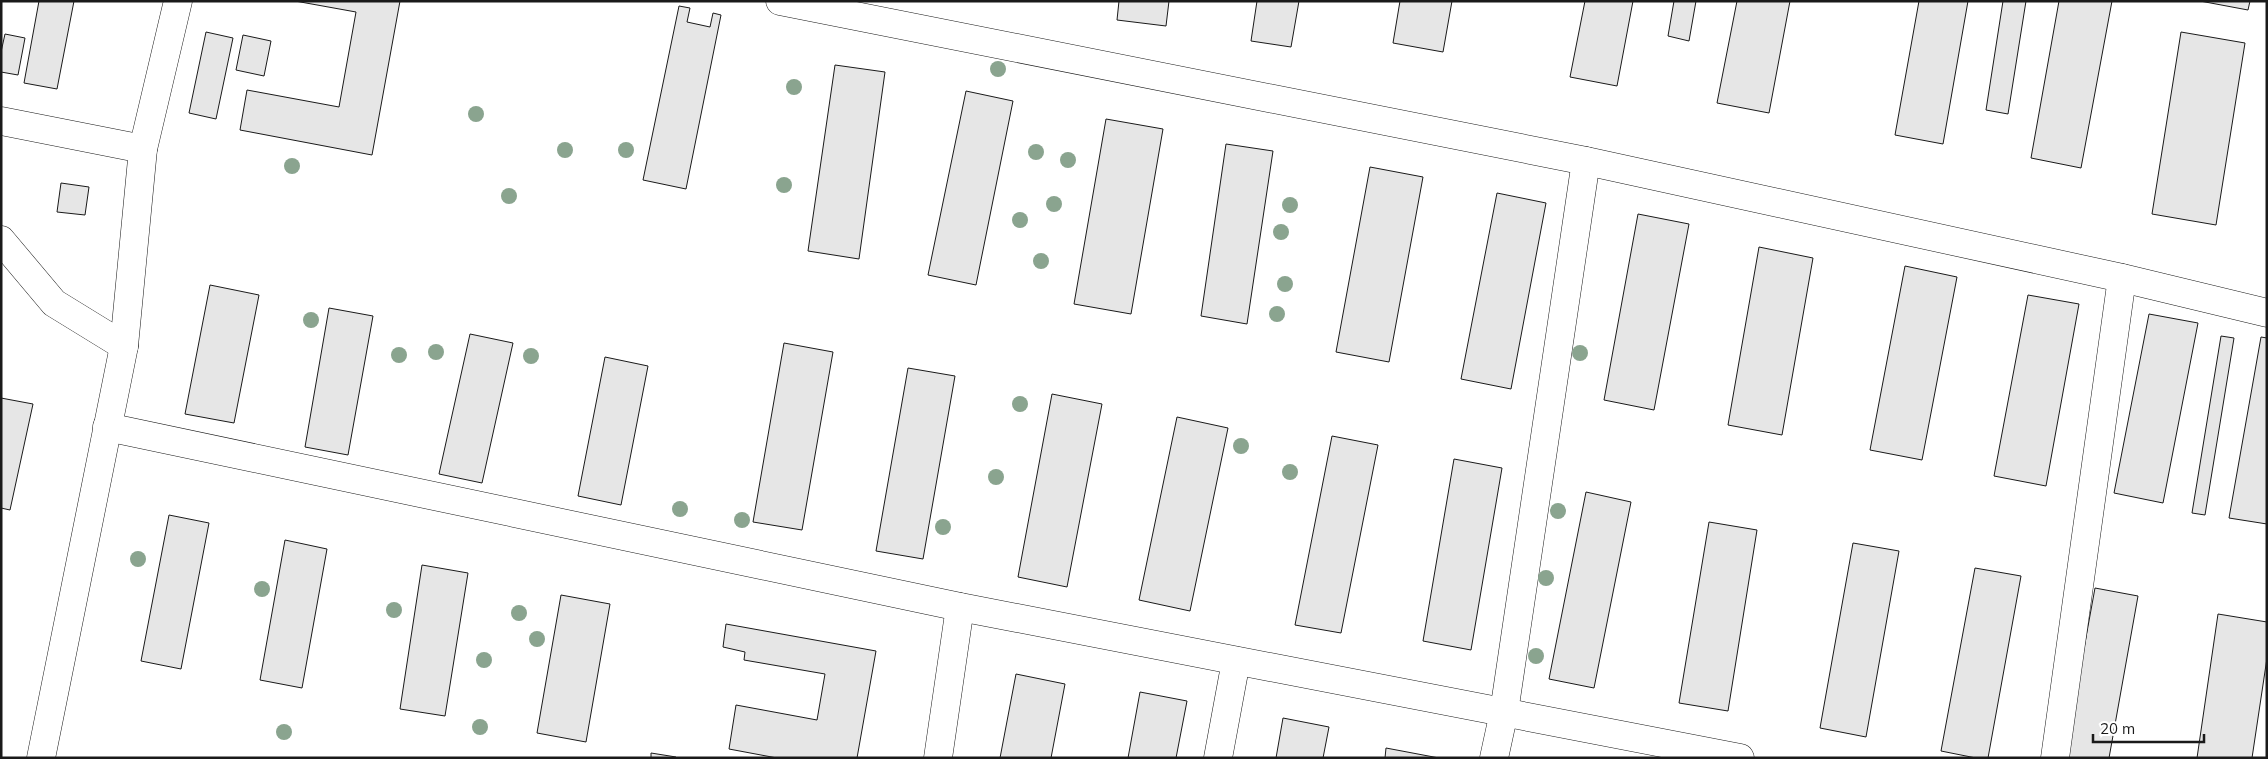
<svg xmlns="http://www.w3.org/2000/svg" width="2268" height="759" viewBox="0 0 2268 759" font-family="Mulish,sans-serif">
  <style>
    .building { fill: #e6e6e6; stroke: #1a1a1a }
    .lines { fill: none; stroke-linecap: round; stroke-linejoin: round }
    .street-casing { stroke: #1a1a1a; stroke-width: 29 }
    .street { stroke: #fff; stroke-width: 28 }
    .tree { fill: #8aa48f }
  </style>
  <rect width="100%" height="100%" fill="#fff"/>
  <!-- building -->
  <g class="building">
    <polygon points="39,1 74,1 57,89 24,83"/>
    <polygon points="295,1 400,1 372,155 240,130 247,90 339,107 356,12"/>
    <polygon points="1119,1 1169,1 1166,26 1117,20"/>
    <polygon points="1257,1 1299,1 1291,47 1251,41"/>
    <polygon points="1400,1 1452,1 1443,52 1393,43"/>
    <polygon points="1585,1 1633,1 1617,86 1570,77"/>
    <polygon points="1674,1 1696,1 1689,41 1668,36"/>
    <polygon points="1737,1 1790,1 1769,113 1717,103"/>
    <polygon points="1919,1 1968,1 1943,144 1895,135"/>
    <polygon points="2003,1 2026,1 2008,114 1986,110"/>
    <polygon points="2059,1 2112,1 2081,168 2031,158"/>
    <polygon points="2200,1 2250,1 2248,10"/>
    <polygon points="679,6 690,8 687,22 710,27 713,13 721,15 686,189 643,180"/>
    <polygon points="206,32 233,38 216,119 189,113"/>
    <polygon points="2181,32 2245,43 2216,225 2152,214"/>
    <polygon points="5,34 25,38 18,75 1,72 1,52"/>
    <polygon points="243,35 271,41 264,76 236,70"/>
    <polygon points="835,65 885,72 859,259 808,251"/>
    <polygon points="966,91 1013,101 976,285 928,275"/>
    <polygon points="1106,119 1163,129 1131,314 1074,304"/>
    <polygon points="1226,144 1273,151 1247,324 1201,316"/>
    <polygon points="1370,167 1423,177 1389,362 1336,352"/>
    <polygon points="61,183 89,187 85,215 57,212"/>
    <polygon points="1497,193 1546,203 1511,389 1461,379"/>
    <polygon points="1638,214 1689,224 1654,410 1604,400"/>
    <polygon points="1759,247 1813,258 1782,435 1728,425"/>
    <polygon points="1905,266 1957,277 1922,460 1870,450"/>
    <polygon points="210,285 259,295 234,423 185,414"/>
    <polygon points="2028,295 2079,304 2046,486 1994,476"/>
    <polygon points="329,308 373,316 348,455 305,447"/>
    <polygon points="2149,314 2198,323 2163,503 2114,493"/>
    <polygon points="470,334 513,343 482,483 439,474"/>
    <polygon points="2221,336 2234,338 2205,515 2192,513"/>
    <polygon points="2261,337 2267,338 2267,524 2229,518"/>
    <polygon points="784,343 833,352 802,530 753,522"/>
    <polygon points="605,357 648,366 621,505 578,496"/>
    <polygon points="908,368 955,376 923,559 876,551"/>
    <polygon points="1052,394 1102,404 1067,587 1018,577"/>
    <polygon points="1,398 33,404 10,510 1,508"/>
    <polygon points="1177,417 1228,428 1190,611 1139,600"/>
    <polygon points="1332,436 1378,445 1341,633 1295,625"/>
    <polygon points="1454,459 1502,468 1471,650 1423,641"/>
    <polygon points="1586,492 1631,502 1594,688 1549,679"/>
    <polygon points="169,515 209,523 181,669 141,661"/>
    <polygon points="1709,522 1757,530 1728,711 1679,703"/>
    <polygon points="285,540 327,549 302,688 260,680"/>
    <polygon points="1853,543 1899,551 1866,737 1820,728"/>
    <polygon points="422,565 468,573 445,716 400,709"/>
    <polygon points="1975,568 2021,576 1988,758 1976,758 1941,751"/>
    <polygon points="2095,588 2138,596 2109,758 2064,758"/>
    <polygon points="561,595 610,604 586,742 537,733"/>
    <polygon points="2218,614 2267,622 2267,658 2252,758 2197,758"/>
    <polygon points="726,624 876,651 857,758 777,758 729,749 736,705 817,720 825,674 744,660 745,652 723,647"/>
    <polygon points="1016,674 1065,684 1051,758 1000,758"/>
    <polygon points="1140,692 1187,701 1176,758 1128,758"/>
    <polygon points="1283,718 1329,727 1323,758 1276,758"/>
    <polygon points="1386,748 1439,758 1385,758"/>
    <polygon points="651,753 676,757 676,758 651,758"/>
  </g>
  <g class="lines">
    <defs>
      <g id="street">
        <polyline points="780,1 1586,161 2122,278 2267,313"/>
        <polyline points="1,121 143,149"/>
        <polyline points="1,240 54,303 124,346"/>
        <polyline points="107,427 960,607 1740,758"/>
        <polyline points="41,758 124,346 143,149 178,1"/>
        <polyline points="938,758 960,607"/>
        <polyline points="1218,758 1236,661"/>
        <polyline points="1494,758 1504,712 1586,161"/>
        <polyline points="2055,758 2122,278"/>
      </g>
    </defs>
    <!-- street casing -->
    <use href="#street" class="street-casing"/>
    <!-- street -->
    <use href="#street" class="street"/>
  </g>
  <!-- trees -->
  <g class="tree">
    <circle cx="998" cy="69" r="8"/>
    <circle cx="794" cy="87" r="8"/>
    <circle cx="476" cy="114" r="8"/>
    <circle cx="565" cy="150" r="8"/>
    <circle cx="626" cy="150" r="8"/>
    <circle cx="1036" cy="152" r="8"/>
    <circle cx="1068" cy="160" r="8"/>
    <circle cx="292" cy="166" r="8"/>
    <circle cx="784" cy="185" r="8"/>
    <circle cx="509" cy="196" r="8"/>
    <circle cx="1054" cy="204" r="8"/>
    <circle cx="1290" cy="205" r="8"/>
    <circle cx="1020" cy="220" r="8"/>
    <circle cx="1281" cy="232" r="8"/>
    <circle cx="1041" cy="261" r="8"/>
    <circle cx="1285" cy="284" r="8"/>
    <circle cx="1277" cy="314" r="8"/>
    <circle cx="311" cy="320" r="8"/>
    <circle cx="436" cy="352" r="8"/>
    <circle cx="1580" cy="353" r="8"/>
    <circle cx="399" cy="355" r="8"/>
    <circle cx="531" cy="356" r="8"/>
    <circle cx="1020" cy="404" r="8"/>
    <circle cx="1241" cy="446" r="8"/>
    <circle cx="1290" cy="472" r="8"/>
    <circle cx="996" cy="477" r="8"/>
    <circle cx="680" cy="509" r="8"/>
    <circle cx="1558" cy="511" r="8"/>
    <circle cx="742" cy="520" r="8"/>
    <circle cx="943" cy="527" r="8"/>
    <circle cx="138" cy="559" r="8"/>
    <circle cx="1546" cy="578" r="8"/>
    <circle cx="262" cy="589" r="8"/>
    <circle cx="394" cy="610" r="8"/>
    <circle cx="519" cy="613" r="8"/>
    <circle cx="537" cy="639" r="8"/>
    <circle cx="1536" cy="656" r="8"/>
    <circle cx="484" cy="660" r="8"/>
    <circle cx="480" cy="727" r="8"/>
    <circle cx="284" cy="732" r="8"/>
  </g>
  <!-- border -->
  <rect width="2268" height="759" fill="none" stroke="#1a1a1a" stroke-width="5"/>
  <!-- scale -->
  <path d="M2093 734v8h111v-8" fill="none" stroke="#1a1a1a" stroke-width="2.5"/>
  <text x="2100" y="734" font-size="15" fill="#1a1a1a" stroke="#ffffff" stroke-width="4" paint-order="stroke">20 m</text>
</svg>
